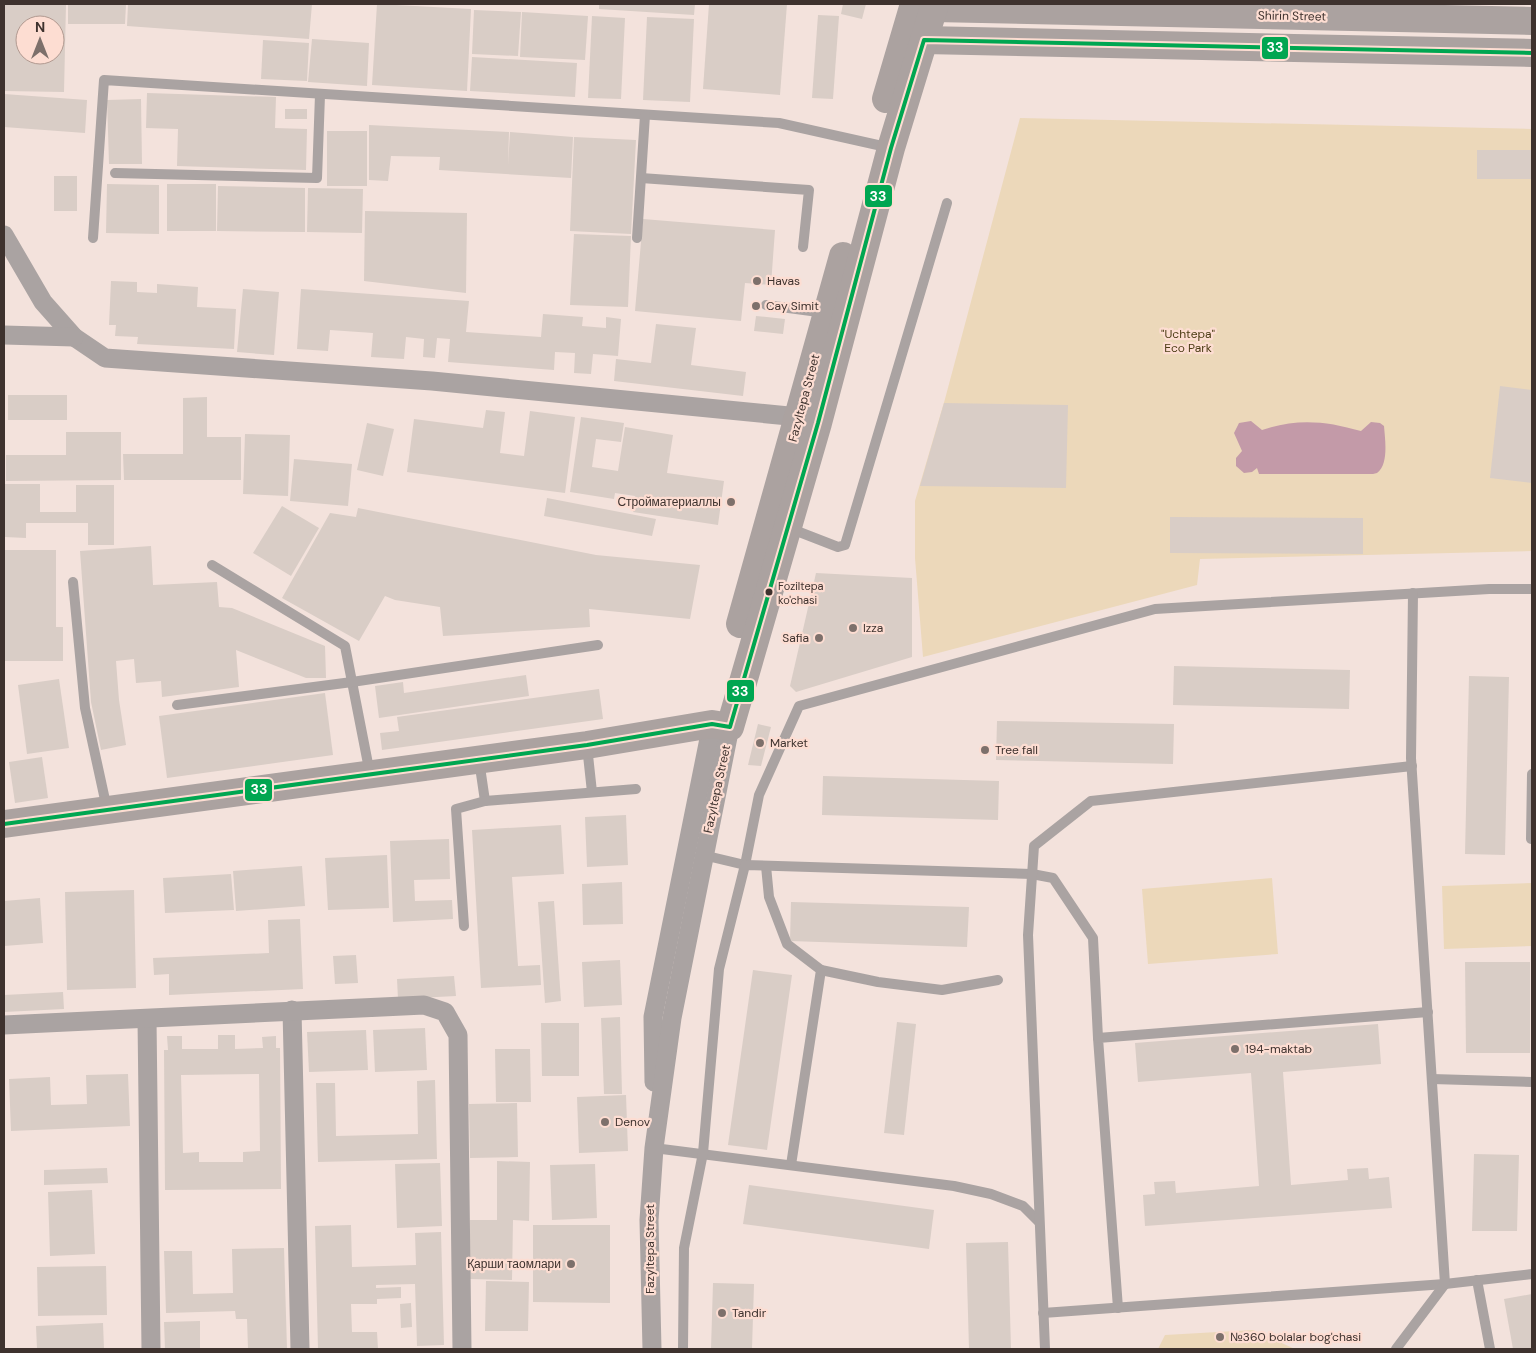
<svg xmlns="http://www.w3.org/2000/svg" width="1536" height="1353" viewBox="0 0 1536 1353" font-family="'DM Sans',sans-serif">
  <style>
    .green { fill: #ecd8ba }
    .water { fill: #c39aa8 }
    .building { fill: #d9cdc6; fill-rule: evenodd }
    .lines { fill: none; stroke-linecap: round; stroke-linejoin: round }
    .lane { stroke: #aaa3a2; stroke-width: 10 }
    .street { stroke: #aaa3a2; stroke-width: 19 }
    .secondary { stroke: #aba2a0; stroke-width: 28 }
    .bus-1-casing { stroke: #fdddd2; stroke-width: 8 }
    .bus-1 { stroke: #00a651; stroke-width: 4 }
    .poi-dot { fill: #7d706b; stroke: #fdddd2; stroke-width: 2 }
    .bus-dot { fill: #3e322e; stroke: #fdddd2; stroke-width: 2 }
    .labels { text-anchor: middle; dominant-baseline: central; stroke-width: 4.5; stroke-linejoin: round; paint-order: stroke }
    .bus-label { font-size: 11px; fill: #3e322e; stroke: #fdddd2; text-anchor: start }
    .street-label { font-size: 12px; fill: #3e322e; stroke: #fdddd2 }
    .poi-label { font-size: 12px; fill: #3e322e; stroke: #fdddd2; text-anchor: start }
    .park-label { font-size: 12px; fill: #4c3c15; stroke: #fdddd2 }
    .line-badge { stroke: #fdddd2; stroke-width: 2 }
    .badge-label { font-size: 14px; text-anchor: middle; font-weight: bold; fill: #fff }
  </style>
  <rect width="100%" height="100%" fill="#f3e2dc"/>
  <!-- green -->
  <g class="green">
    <polygon points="1020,118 1532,129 1532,551 1200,559 1197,585 923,657 915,558 915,501 945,399"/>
    <polygon points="1272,878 1278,954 1148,964 1142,889"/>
    <polygon points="1532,883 1532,946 1444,949 1442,886"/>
    <polygon points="1253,1330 1295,1349 1158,1349 1165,1335"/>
  </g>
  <!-- water -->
  <path class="water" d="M1251,421L1262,430C1297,418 1326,421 1361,431L1371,422L1380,423L1384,426C1385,439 1389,465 1377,473L1373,474H1259L1257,468L1252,472L1244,473L1236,466V458L1242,451L1234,433L1239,423Z"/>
  <!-- building -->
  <g class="building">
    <path d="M4,4H66L64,92L4,91ZM25,25H55V55H25Z"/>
    <polygon points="68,4 126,4 125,24 68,24"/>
    <polygon points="128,4 312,4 309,39 127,26"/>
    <polygon points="377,4 471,9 467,91 372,85"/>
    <polygon points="599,4 695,4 694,15 599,9"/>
    <polygon points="709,4 787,4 780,95 703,89"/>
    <polygon points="843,4 866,4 862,19 841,14"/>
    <polygon points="474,10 521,12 518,56 472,54"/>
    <polygon points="522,12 588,16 585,60 520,57"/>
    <polygon points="818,15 839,16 833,99 812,98"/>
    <polygon points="592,16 625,18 621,99 588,98"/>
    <polygon points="647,17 694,19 690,102 643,100"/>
    <polygon points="312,39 369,43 367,86 308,82"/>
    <polygon points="263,40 309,43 307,81 261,79"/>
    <polygon points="472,57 577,63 575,97 470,91"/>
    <polygon points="147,93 276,97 275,128 307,129 306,170 177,166 178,129 146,128"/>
    <polygon points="4,94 87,100 85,133 4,127"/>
    <polygon points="141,99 142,164 109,164 107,100"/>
    <rect x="285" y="109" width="22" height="10"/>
    <polygon points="369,125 509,132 508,165 510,132 573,137 571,178 439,170 440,157 391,156 388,181 369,180"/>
    <rect x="327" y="131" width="40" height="55"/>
    <polygon points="574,137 636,140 631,234 570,231"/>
    <rect x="1477" y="150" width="55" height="29"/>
    <rect x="54" y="176" width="23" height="35"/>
    <polygon points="107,184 159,185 159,234 106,233"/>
    <rect x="167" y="184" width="49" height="47"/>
    <polygon points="218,186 305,188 305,232 217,231"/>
    <polygon points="308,188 363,189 362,233 307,232"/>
    <polygon points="365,211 467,213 466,293 364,281"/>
    <polygon points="643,219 775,230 771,285 745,283 741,321 635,311"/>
    <polygon points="574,234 631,236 628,307 570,305"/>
    <polygon points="111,281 137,282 137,292 157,293 157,284 198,287 197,307 236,309 234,349 137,344 138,337 115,336 116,325 109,325"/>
    <polygon points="243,289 279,292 274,355 237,352"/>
    <polygon points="301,289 469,301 466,332 541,337 543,314 583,317 582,326 606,328 606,317 621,319 618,356 593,354 591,374 574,373 575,353 555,352 554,370 448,362 450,339 437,338 435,358 423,357 424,339 406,337 404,359 371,357 373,333 330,330 328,351 297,349"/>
    <polygon points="756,316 785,319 783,334 754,331"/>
    <polygon points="656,324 696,328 691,365 746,372 743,396 614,381 616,359 651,363"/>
    <polygon points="1500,386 1532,390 1532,483 1490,478"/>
    <rect x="8" y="395" width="59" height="25"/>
    <polygon points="207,397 207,437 241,437 241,480 124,480 123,454 183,454 183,398"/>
    <polygon points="944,403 1068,405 1066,488 920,486"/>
    <polygon points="486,410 505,412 500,453 524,456 530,411 575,417 565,493 407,472 414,419 483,428"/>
    <polygon points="581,417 624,423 621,442 596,439 592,467 618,471 625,427 673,435 667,473 724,481 718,525 633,512 635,496 615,493 614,499 570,492"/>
    <polygon points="367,423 394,429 383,476 357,470"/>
    <polygon points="66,432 121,432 121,480 6,481 6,455 66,455"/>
    <polygon points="245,434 290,435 288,496 243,494"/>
    <polygon points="294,459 352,464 348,506 290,501"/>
    <polygon points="5,484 40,484 40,512 76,512 76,485 114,485 114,545 88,545 88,523 26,523 26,538 5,537"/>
    <polygon points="547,498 656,519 652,536 544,516"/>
    <polygon points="282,506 319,528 291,576 253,553"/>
    <polygon points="358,508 596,555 700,565 690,619 589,609 590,627 443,636 440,607 395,600 385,596 359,641 282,598 330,513 356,517"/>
    <polygon points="1170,517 1363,518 1363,554 1170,553"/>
    <polygon points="151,546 153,585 217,582 219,607 232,608 325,646 326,678 306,678 236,650 239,687 162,697 161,681 136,683 134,659 116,661 119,700 126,745 101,750 91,702 80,551"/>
    <polygon points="4,550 56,550 56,627 63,627 63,661 4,661"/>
    <polygon points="816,573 912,578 912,657 796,692 790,686"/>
    <polygon points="1174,666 1350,670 1349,709 1173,705"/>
    <polygon points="526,675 529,696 379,718 375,686 403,682 404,693"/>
    <polygon points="1469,676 1509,677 1505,855 1465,854"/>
    <polygon points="59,679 69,748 27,754 18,685"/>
    <polygon points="599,689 603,719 382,750 380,733 399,731 397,717"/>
    <polygon points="325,693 333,755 167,778 159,716"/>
    <polygon points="997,721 1174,724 1173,764 996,760"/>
    <polygon points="758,724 771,727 761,766 748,765"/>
    <polygon points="42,757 48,798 15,803 9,762"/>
    <polygon points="823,776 999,781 998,820 822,815"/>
    <polygon points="626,815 628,865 587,867 585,817"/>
    <polygon points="561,825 564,874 512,877 518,966 540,965 541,985 481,988 472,830"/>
    <polygon points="449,839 450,879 414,880 415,901 452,900 453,919 393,922 390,841"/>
    <polygon points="387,855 389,908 328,910 325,858"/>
    <polygon points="302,866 305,906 236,911 233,871"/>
    <polygon points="231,874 234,910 165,913 163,878"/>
    <polygon points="622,882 623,924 583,925 582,884"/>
    <polygon points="134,890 136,988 67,990 65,892"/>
    <polygon points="40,898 43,943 4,946 4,901"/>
    <polygon points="554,901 561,1001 545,1003 538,902"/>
    <polygon points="791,902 969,907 967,947 790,941"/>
    <polygon points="300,919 303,989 169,995 169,974 154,975 153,958 269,953 268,920"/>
    <polygon points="356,955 358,983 335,984 333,956"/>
    <polygon points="620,960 622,1005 584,1007 582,962"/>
    <polygon points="1465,962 1530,962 1530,1053 1466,1053"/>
    <polygon points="753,970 792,975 767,1150 728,1145"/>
    <polygon points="454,976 456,996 398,999 397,979"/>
    <polygon points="63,992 64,1009 4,1012 4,995"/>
    <polygon points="620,1017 622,1094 604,1094 601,1018"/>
    <polygon points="897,1022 916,1024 904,1135 884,1133"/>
    <polygon points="541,1023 579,1023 579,1076 542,1076"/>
    <polygon points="1378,1024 1381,1064 1283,1072 1291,1185 1348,1180 1347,1169 1368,1168 1369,1179 1389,1177 1392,1208 1145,1226 1143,1195 1155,1194 1154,1182 1175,1181 1176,1193 1259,1186 1251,1073 1138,1082 1135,1043"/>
    <polygon points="425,1028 427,1070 375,1072 373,1030"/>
    <polygon points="366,1030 368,1070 309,1072 307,1032"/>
    <path d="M218,1035H235V1049L263,1048L262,1037L276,1036V1048H280L281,1189L165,1190L164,1050H168L167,1036H182V1049H218ZM259,1074L260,1151L243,1152V1162H199V1152L183,1153L181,1075Z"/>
    <polygon points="495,1049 530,1049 531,1102 496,1102"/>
    <polygon points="128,1074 130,1126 11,1131 9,1079 50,1077 51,1105 87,1104 86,1075"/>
    <polygon points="435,1080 437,1159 318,1162 316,1083 335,1083 336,1136 418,1134 417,1081"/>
    <polygon points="626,1095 628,1151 579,1153 577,1097"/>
    <polygon points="517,1103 518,1157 470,1158 469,1104"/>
    <polygon points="1474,1154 1519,1155 1517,1231 1472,1231"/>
    <polygon points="497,1161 530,1162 529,1221 513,1220 512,1280 469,1279 470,1220 497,1220"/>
    <polygon points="440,1163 442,1226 397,1228 395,1164"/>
    <polygon points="595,1164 597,1218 552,1220 550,1165"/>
    <polygon points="107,1168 108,1183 44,1185 44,1170"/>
    <polygon points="749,1185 934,1210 929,1249 743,1224"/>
    <polygon points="92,1190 95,1254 50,1256 48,1192"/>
    <polygon points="351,1225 352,1267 416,1265 415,1233 441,1232 444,1345 417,1346 415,1284 376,1285 376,1288 401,1287 401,1298 377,1299 377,1304 351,1304 352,1332 377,1332 378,1349 318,1349 315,1226"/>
    <polygon points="533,1225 610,1225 610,1303 533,1302"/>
    <polygon points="1008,1242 1011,1349 969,1349 966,1243"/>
    <polygon points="284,1248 287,1349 248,1349 247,1319 236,1319 235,1311 166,1313 164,1251 192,1251 193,1294 233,1293 232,1249"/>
    <polygon points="106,1266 107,1315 38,1316 37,1267"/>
    <polygon points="486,1281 529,1282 528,1331 485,1331"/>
    <polygon points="713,1283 754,1284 752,1349 711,1349"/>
    <polygon points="1532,1294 1532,1349 1513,1349 1504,1299"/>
    <polygon points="411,1303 412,1327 401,1328 400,1304"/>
    <polygon points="200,1321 200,1349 165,1349 164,1322"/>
    <polygon points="103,1323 104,1349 37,1349 36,1326"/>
  </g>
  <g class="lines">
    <!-- lane -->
    <g class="lane">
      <polyline points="115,173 317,178 320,95"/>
      <polyline points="641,178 809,190 803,247"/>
      <polyline points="93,238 104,80 779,123 891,148"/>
      <polyline points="637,238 645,115"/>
      <polyline points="766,305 826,313"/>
      <polyline points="789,528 838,547 845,545 947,203"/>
      <polyline points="212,565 345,646 370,774"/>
      <polyline points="73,582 85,708 107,809"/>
      <polyline points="177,705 352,682 598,645"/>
      <polyline points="587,746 592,792"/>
      <polyline points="479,760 485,801 636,789"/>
      <polyline points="1531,839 1532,774"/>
      <polyline points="703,855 745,865 759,795 799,706 1155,609 1489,589 1532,589"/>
      <polyline points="766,866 769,897 787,944 821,970 791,1165"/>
      <polyline points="464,926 456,809 485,801"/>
      <polyline points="821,970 878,982 942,990 998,980"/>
      <polyline points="1432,1079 1532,1082"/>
      <polyline points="654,1148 954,1186 991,1194 1023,1206 1039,1222"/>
      <polyline points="1477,1280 1490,1349"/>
      <polyline points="1118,1308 1098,1038 1428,1012"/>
      <polyline points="1043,1313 1445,1284 1532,1274"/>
      <polyline points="683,1349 684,1248 703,1153 719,969 745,865 1032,874 1053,878 1093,938 1098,1038"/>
      <polyline points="1045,1349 1028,935 1034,846 1091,801 1412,766"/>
      <polyline points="1396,1349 1445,1284 1411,758 1413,593"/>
    </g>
    <!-- street -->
    <g class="street">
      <polyline points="4,235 43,302 74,337 105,358 432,381 799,417 809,420"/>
      <polyline points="4,335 74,337"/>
      <polyline points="292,1010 300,1349"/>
      <polyline points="147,1019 151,1349"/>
      <polyline points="4,1025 424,1005 445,1012 458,1035 462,1349"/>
      <polyline points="654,1082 653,1017 712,724"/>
      <polyline points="652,1349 649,1220 654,1148 672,1018 730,727"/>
    </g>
    <!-- secondary -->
    <g class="secondary">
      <polyline points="919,17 934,8 1532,21"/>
      <polyline points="912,28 924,40 1532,53"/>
      <polyline points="886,99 914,4"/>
      <polyline points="740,624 843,256"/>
      <polyline points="4,824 587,745 712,724 730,727 818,423 891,148 935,4"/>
    </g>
    <defs>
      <polyline id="bus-1" points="4,824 587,745 712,724 730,727 818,423 891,148 924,40 1532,53"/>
    </defs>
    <!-- bus-1 casing -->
    <use href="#bus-1" class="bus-1-casing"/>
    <!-- bus-1 -->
    <use href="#bus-1" class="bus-1"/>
  </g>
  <!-- markers -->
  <g class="poi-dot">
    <circle cx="757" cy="281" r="5"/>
    <circle cx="756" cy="306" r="5"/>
    <circle cx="731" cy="502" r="5"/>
    <circle cx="853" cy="628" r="5"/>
    <circle cx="819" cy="638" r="5"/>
    <circle cx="760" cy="743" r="5"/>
    <circle cx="985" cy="750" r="5"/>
    <circle cx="1235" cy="1049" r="5"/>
    <circle cx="605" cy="1122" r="5"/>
    <circle cx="571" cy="1264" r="5"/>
    <circle cx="722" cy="1313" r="5"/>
    <circle cx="1220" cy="1337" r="5"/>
  </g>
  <circle class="bus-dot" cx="769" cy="592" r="4.5"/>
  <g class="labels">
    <!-- bus labels -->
    <g class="bus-label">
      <text x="778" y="586">Foziltepa<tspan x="778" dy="14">ko'chasi</tspan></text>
    </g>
    <!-- street labels -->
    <g class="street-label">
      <text transform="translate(1292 16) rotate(1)">Shirin Street</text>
      <text transform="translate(804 398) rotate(-75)">Fazyltepa Street</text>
      <text transform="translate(717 789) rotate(-78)">Fazyltepa Street</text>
      <text transform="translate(650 1249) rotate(-90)">Fazyltepa Street</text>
    </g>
    <!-- poi labels -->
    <g class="poi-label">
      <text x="767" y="281">Havas</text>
      <text x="766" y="306">Cay Simit</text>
      <text x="721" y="502" text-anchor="end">Стройматериаллы</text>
      <text x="863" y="628">Izza</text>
      <text x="809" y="638" text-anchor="end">Safia</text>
      <text x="770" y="743">Market</text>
      <text x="995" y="750">Tree fall</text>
      <text x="1245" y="1049">194-maktab</text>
      <text x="615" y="1122">Denov</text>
      <text x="561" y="1264" text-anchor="end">Қарши таомлари</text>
      <text x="732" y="1313">Tandir</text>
      <text x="1230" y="1337">№360 bolalar bog'chasi</text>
    </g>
    <!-- park labels -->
    <g class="park-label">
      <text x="1188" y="334">"Uchtepa"<tspan x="1188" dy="14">Eco Park</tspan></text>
    </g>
  </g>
  <g class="line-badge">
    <rect x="1261" y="36" width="28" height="24" rx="5" fill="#00a651"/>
    <rect x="864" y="184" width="29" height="24" rx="5" fill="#00a651"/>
    <rect x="726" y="679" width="29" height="24" rx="5" fill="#00a651"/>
    <rect x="244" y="778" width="29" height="24" rx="5" fill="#00a651"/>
  </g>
  <g class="badge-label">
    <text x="1275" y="52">33</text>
    <text x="878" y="201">33</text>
    <text x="740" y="696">33</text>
    <text x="259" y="794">33</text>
  </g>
  <!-- border -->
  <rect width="1536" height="1353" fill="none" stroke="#3e322e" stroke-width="10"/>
  <!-- north arrow -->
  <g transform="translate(40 40)"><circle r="24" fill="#fdddd2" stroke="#b19990"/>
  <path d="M0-4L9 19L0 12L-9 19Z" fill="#7d706b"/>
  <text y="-8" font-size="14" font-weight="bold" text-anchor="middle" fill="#3e322e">N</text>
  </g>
</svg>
